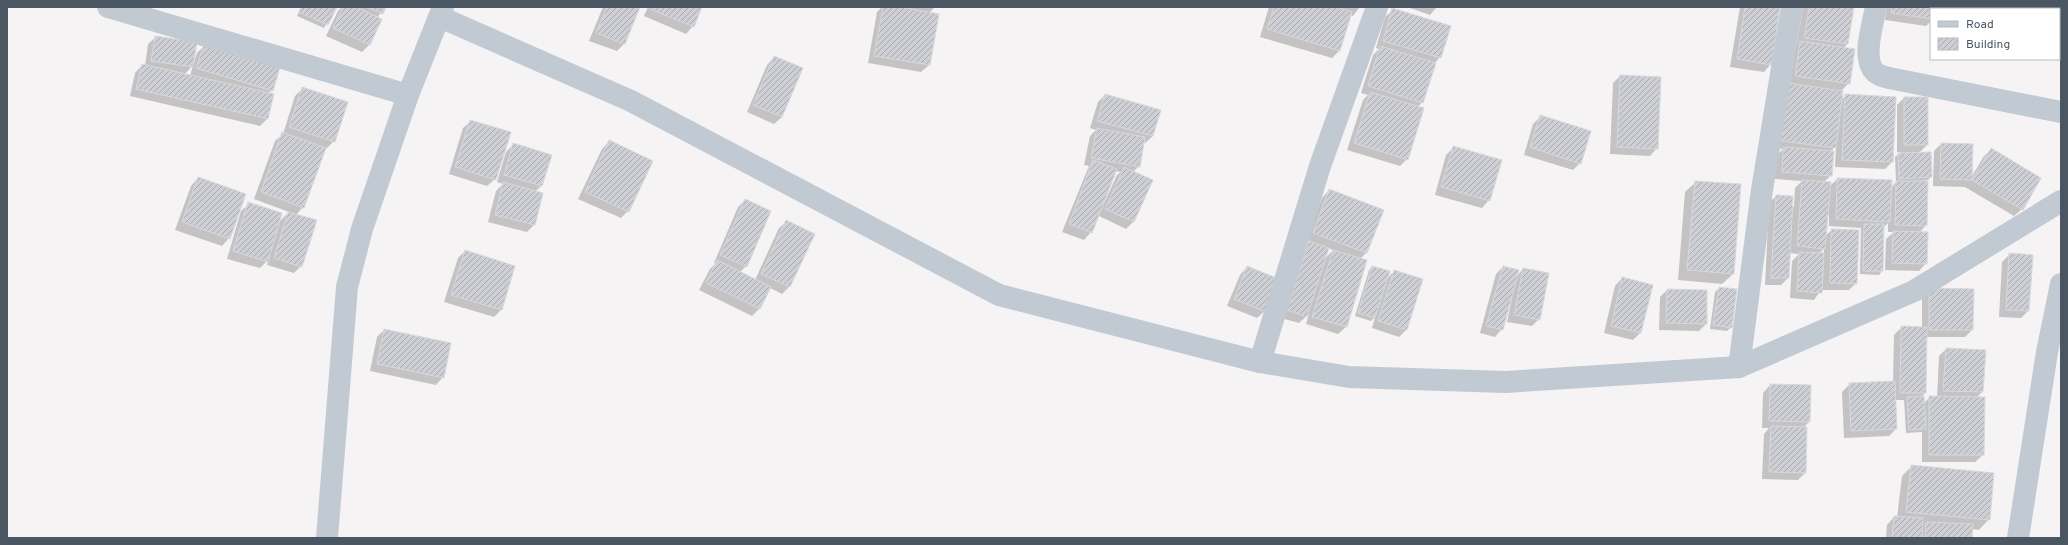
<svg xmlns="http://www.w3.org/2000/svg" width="2068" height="545" viewBox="0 0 2068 545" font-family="Overpass,sans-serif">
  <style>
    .shadow { fill: #0003; fill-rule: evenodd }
    .building { fill: url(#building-hatch); stroke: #d7d9de }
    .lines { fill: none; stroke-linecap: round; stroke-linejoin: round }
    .street { stroke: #c1cad2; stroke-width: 22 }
  </style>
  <defs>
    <pattern id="building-hatch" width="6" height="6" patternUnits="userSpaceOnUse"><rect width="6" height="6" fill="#cdcfd5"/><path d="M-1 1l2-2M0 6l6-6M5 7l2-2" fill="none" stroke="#a8abb0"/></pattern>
  </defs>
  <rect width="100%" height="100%" fill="#f5f3f3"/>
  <!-- shadow -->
  <g class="shadow">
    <polygon points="301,7 336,7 324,28 297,16"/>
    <polygon points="342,7 385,7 377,18 381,20 369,45 362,52 326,36 338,11"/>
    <polygon points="603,7 639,7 624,44 617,51 589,41"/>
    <polygon points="648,7 701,7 693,26 686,34 644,16"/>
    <polygon points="882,7 935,7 929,13 938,15 929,65 921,72 868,63 877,12"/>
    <polygon points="1269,7 1360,7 1353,16 1350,15 1339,51 1332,58 1260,37"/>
    <polygon points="1407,7 1437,7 1430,15"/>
    <polygon points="1740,7 1779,7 1771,64 1764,72 1730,67"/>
    <path d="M1803,7H1853L1847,44L1843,49L1849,83L1841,91V100L1845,96L1892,162L1885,169L1835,167L1836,146L1830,152L1831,175L1824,182L1830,186L1837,179L1891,188L1896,182L1895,157L1901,152H1897V105L1904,98L1927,145L1919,153L1931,177L1928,180L1921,181L1926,225L1919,233L1926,263L1919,271L1885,270L1886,239L1894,232H1888V223L1883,228L1882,271L1879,275L1860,274L1861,228L1829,226V214H1827L1825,236L1832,230L1856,283L1849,290H1821L1814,300L1790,298L1792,261L1799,254L1789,253L1788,278L1781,285H1765L1769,203L1776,196L1794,207L1795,188L1802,181L1775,179L1776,156L1783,149L1774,148L1793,50L1797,45ZM1824,249V254H1818Z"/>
    <polygon points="1887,7 1935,7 1935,9 1931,9 1931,21 1926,26 1885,20"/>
    <polygon points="2061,7 2061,12 2059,12 2059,9 2030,8"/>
    <polygon points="1393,10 1440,57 1434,64 1422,102 1418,107 1407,159 1400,166 1347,150 1363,100 1368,95 1361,93 1373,55 1379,49 1376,48 1385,17"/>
    <path d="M156,37L194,62L197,53L204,46L272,90L268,94L267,119L260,126L130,96L135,73L142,65L145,66L148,44ZM193,65L190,76L184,75Z"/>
    <polygon points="774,57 782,117 774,124 747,112 767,65"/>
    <polygon points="1620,76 1657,148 1650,156 1610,154 1613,83"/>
    <polygon points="303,88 334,141 327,148 325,148 303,207 296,215 301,266 294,273 267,265 269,259 260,268 227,259 241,211 249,204 278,223 289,212 254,199 275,141 283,134 295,96"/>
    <path d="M1105,95L1153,136L1145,143L1143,142L1139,166L1133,172L1134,221L1126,229L1097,215L1091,232L1084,240L1062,232L1089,166L1084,165L1090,136L1096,130L1090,128L1098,102ZM1115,171L1121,172L1117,175L1100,212H1099Z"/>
    <polygon points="1540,117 1580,163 1573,170 1524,155 1533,124"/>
    <polygon points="471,121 495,179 487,186 449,174 463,128"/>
    <polygon points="609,141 628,211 621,218 578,199 602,149"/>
    <polygon points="514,144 551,155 541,186 535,192 534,225 527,232 488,222 496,191 503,184 497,182 506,152"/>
    <polygon points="1941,144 1971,178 1984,156 1992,149 2022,209 2014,216 1965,187 1933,186 1934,151"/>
    <polygon points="1453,148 1489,200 1482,208 1435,195 1446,155"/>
    <polygon points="198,178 229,238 222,246 175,230 191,186"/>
    <polygon points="1696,182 1740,185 1733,274 1722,284 1678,280 1685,192"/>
    <path d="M1329,190L1382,210L1366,253L1360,259L1366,260L1346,327L1338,334L1306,324L1309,314L1299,323L1281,318L1302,250L1310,241L1306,240L1322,198ZM1328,248L1333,250L1324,260Z"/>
    <polygon points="745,200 746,266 740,272 755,280 779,228 787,221 814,234 789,287 782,294 770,288 759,309 752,316 699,290 710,269 716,263 714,263 738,207"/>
    <polygon points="465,251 514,266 501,310 494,317 444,302 458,258"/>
    <polygon points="2010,254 2028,311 2021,318 1999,317 2002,262"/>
    <polygon points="1247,267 1265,311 1257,318 1227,306 1240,275"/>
    <polygon points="1372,267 1386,279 1395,271 1406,330 1399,337 1372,328 1375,317 1371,321 1355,316 1369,270"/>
    <polygon points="1503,267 1516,277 1523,269 1539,319 1532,326 1507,322 1512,298 1510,298 1502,329 1495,337 1480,333 1496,274"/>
    <polygon points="1622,278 1640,333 1633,340 1604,333 1615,286"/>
    <polygon points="1719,288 1731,327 1727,331 1710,329 1715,292"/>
    <polygon points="1930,289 1972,330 1965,337 1926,337 1925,393 1921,397 1923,404 1930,397 1937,398 1939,356 1946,349 1985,351 1982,392 1976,398 1983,455 1975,462 1922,462 1922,432 1906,433 1904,400 1895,400 1896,429 1889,436 1844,438 1842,392 1850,384 1893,382 1894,335 1902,327 1922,328 1922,297"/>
    <polygon points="1667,290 1706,324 1699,331 1659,330 1660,297"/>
    <polygon points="384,330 443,377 436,385 370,371 377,337"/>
    <polygon points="1770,385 1810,386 1809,422 1804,427 1805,473 1798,480 1762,479 1764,434 1769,428 1762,428 1763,393"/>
    <polygon points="1912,466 1989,519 1979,530 1972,529 1971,538 1886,538 1887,525 1894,517 1897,518 1902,476"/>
  </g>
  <!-- building -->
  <g class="building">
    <polygon points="302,7 337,7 328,25 299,12"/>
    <polygon points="343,7 356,7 382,19 370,45 333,28"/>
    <polygon points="367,7 386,7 383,14"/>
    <polygon points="607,7 640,7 625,44 596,33"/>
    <polygon points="651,7 702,7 694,27 650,9"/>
    <polygon points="883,7 900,7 939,14 930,65 874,56"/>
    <polygon points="1274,7 1336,7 1352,12 1340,51 1267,29"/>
    <polygon points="1745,7 1780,7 1772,65 1737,59"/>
    <polygon points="1809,7 1854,7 1848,44 1804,38"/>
    <polygon points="1892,7 1936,7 1936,9 1931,9 1931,19 1891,13"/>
    <polygon points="1392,8 1451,26 1441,58 1383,41"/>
    <polygon points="155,36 197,42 193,67 151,61"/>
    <polygon points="1800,41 1855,49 1850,84 1795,76"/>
    <polygon points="204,45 280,67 273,91 196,68"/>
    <polygon points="1380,46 1436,63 1423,103 1368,86"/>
    <polygon points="774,56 803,68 782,117 753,105"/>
    <polygon points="142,64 274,94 268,119 136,89"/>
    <polygon points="1620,75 1661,77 1658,149 1617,147"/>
    <polygon points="1789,83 1843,91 1836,148 1781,141"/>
    <polygon points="302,87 348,102 335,142 289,127"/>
    <polygon points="1370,92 1424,108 1408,160 1354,143"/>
    <polygon points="1105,94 1161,110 1153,136 1097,121"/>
    <polygon points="1845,94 1896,97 1893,162 1842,160"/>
    <rect x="1904" y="97" width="24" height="48"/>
    <polygon points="1540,115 1591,131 1581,164 1530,147"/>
    <polygon points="470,120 511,132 496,180 455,167"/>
    <polygon points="1097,128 1145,137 1140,167 1091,158"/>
    <polygon points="282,132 326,148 304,208 261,192"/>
    <polygon points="609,140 653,161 629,212 585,192"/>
    <polygon points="513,143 552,155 542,186 504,175"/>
    <polygon points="1941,143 1973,144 1972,180 1940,179"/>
    <polygon points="1453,146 1502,160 1490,201 1441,187"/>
    <polygon points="1783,147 1834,151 1832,176 1782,172"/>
    <polygon points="1991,148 2041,178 2023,210 1972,180"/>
    <polygon points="1931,152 1932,177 1899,179 1898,153"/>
    <polygon points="1093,160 1117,169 1092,233 1069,224"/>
    <polygon points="1124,167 1153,180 1134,222 1105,209"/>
    <polygon points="198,177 246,194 230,239 182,222"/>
    <polygon points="1837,178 1892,180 1890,222 1836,219"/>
    <polygon points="1802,180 1831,182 1825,249 1797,246"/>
    <polygon points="1695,181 1741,184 1734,274 1687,270"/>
    <polygon points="1896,181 1928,181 1927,226 1895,225"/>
    <polygon points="503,182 543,193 535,225 495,215"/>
    <polygon points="1329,189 1384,210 1367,253 1313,233"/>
    <polygon points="1776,195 1793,196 1789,278 1771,278"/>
    <polygon points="745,199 771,211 747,267 720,255"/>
    <polygon points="248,202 282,213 268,262 233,251"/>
    <polygon points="288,212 317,220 302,267 274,258"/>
    <polygon points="786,220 815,234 790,287 761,274"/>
    <polygon points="1864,224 1884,224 1883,271 1863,271"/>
    <polygon points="1831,229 1859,230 1857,284 1830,283"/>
    <polygon points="1893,231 1928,232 1927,264 1892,263"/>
    <polygon points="1309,241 1329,248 1307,317 1287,310"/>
    <polygon points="465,250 515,266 502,310 451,295"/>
    <polygon points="1333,250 1367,260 1347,327 1312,317"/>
    <polygon points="1799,252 1824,253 1822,293 1797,291"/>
    <polygon points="2009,253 2033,255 2029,311 2006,310"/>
    <polygon points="717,260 771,287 760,309 706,283"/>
    <polygon points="1247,266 1279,279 1266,312 1234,299"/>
    <polygon points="1372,266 1390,271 1375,318 1358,313"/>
    <polygon points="1503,266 1519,270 1503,330 1486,326"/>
    <polygon points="1523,268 1549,273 1540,320 1514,315"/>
    <polygon points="1394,270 1423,279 1407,330 1378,321"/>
    <polygon points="1622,277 1653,285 1641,333 1611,326"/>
    <polygon points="1719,287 1737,289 1732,328 1713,325"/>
    <polygon points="1929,288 1974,289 1973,330 1929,330"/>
    <polygon points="1667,289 1707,290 1707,324 1666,323"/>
    <polygon points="1901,326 1927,327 1926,393 1900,393"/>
    <polygon points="384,329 451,343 444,378 377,364"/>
    <polygon points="1946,348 1986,350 1983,392 1943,391"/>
    <polygon points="1895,381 1897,429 1851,431 1849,383"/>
    <polygon points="1770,384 1811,385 1810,422 1769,421"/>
    <polygon points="1924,396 1926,429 1909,430 1907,397"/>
    <polygon points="1929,396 1985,397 1984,455 1929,455"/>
    <polygon points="1771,426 1807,427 1806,473 1769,472"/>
    <polygon points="1911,465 1994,473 1990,520 1906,512"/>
    <polygon points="1894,516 1923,518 1922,538 1892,538"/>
    <polygon points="1926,522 1973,524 1972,538 1925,538"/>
  </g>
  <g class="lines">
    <!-- street -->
    <g class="street">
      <polyline points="108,7 408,95"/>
      <path d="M1876,7C1873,24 1861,59 1875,72C1878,75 1885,77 1889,78L2061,112"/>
      <polyline points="440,17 631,101 999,295 1260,362 1349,377 1506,382 1739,367 1914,291 2061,201"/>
      <polyline points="1260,362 1320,166 1377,7"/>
      <polyline points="1739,367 1762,190 1792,7"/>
      <polyline points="327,538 347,287 362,229 408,95 443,7"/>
      <polyline points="2018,538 2047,352 2061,284"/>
    </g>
  </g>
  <!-- border -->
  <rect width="2068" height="545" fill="none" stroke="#4a5661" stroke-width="16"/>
  <!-- legend -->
  <rect x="1930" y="8" width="130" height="52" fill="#ffffff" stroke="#b7bbc0"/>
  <rect x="1938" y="21" width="20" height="6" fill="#c1cad2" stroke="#b7bbc0"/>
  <text x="1966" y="28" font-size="12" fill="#4a5661">Road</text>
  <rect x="1938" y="38" width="20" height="12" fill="url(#building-hatch)" stroke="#b7bbc0"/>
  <text x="1966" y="48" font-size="12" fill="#4a5661">Building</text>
</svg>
